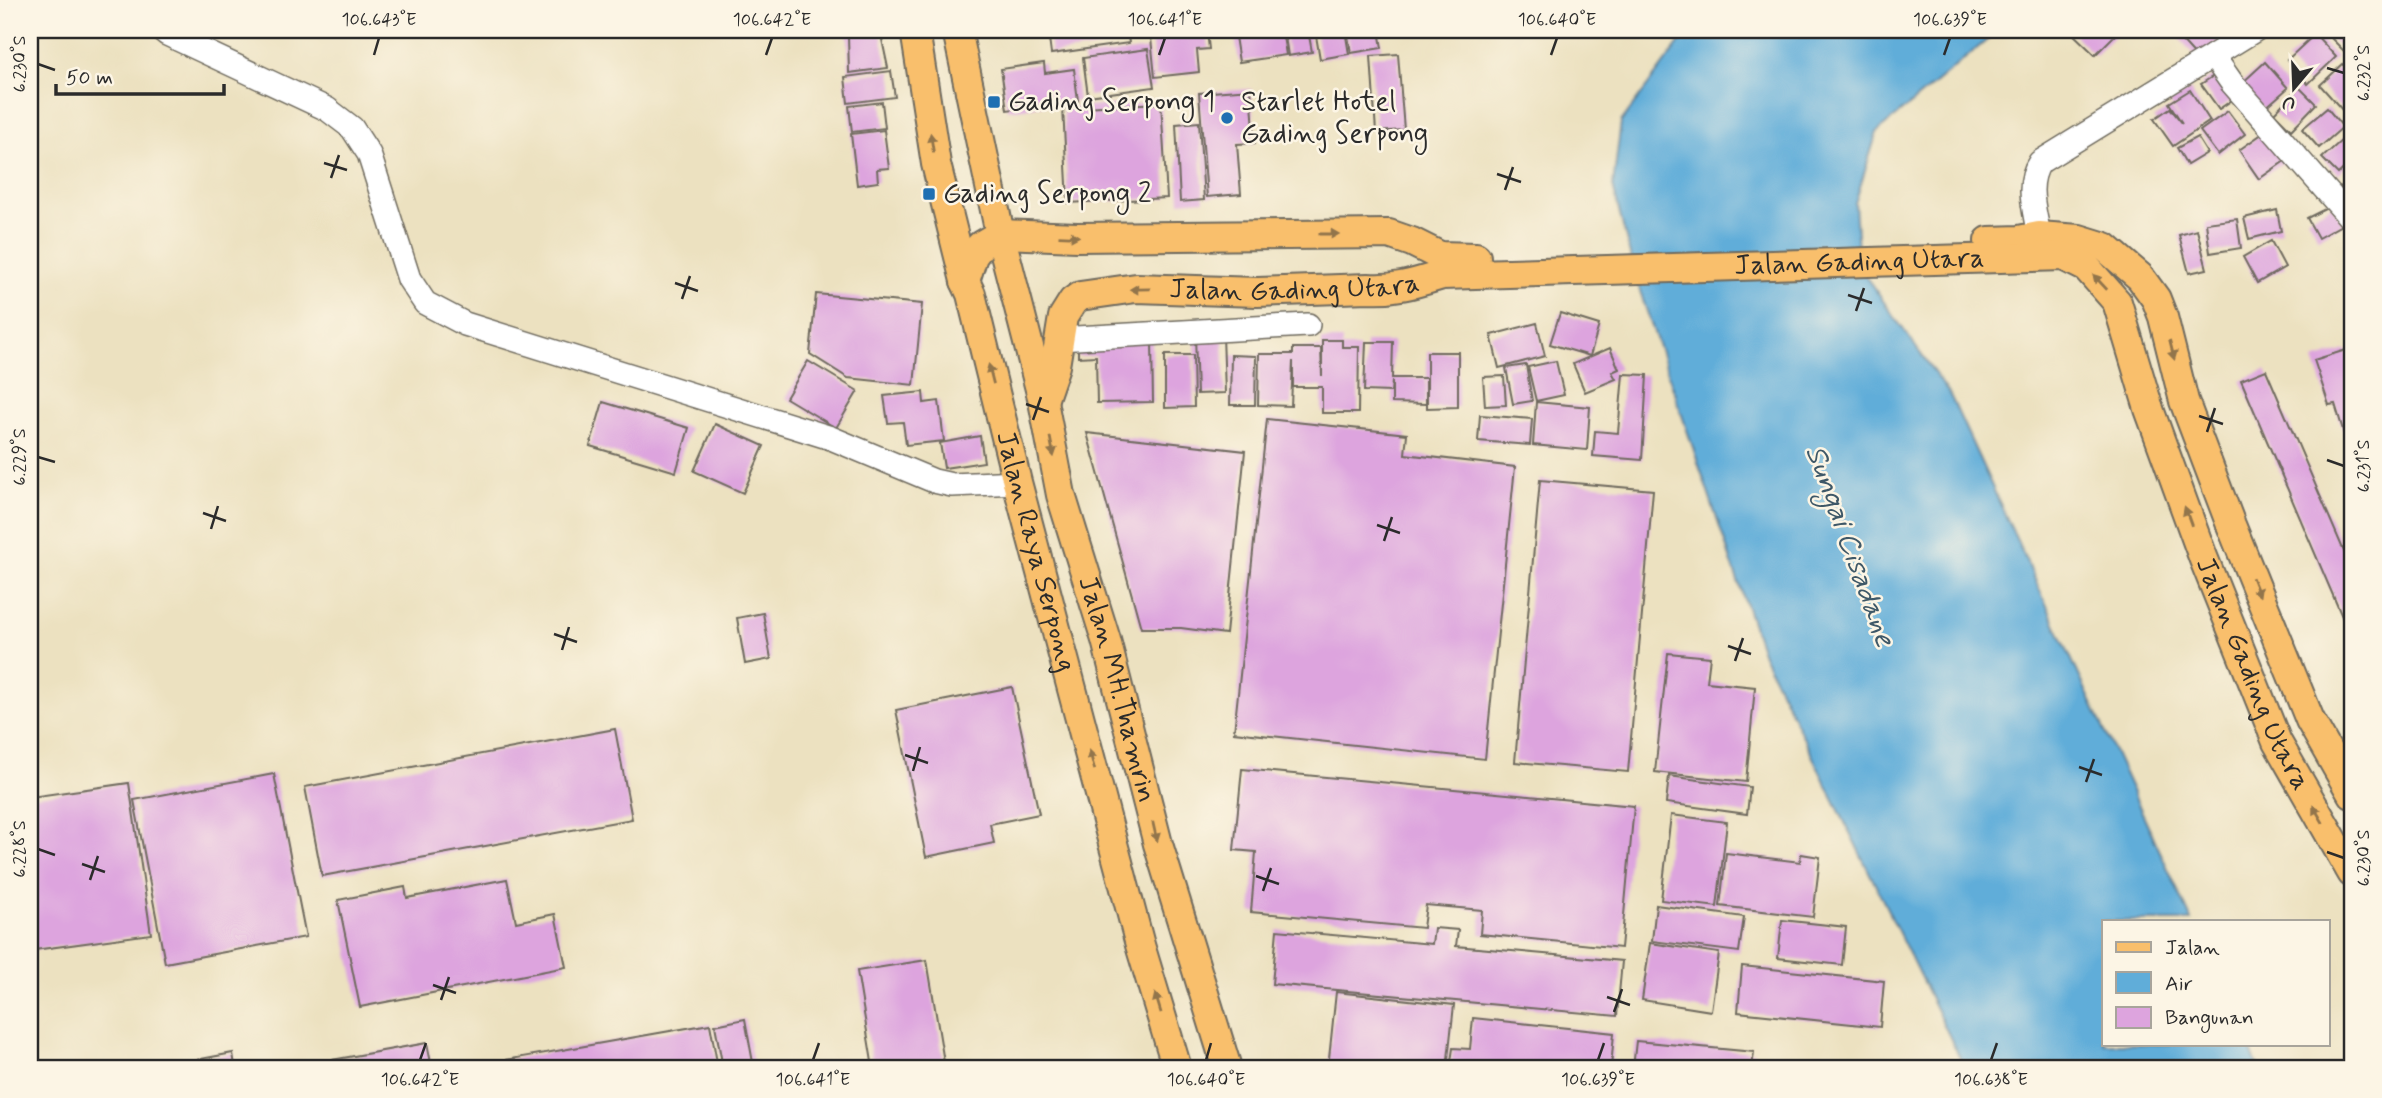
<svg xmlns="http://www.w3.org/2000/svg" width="2382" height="1098" viewBox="0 0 2382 1098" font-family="Mynerve,sans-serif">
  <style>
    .water { fill: #60add9; stroke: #466c82; stroke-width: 2 }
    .building { fill: #dda4de }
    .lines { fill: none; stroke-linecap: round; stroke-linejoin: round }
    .minor-casing { stroke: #6f6b5f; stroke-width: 26 }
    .major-casing { stroke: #6f6b5f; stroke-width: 32 }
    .minor { stroke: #fff; stroke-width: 23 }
    .major { stroke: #f9bf6c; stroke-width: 28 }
    .oneway { fill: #92754c }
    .ticks { fill: none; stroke: #2b2b2b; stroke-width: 2.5 }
    .poi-dot { fill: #1f6fb2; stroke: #fcf5e5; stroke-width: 2.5 }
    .labels { text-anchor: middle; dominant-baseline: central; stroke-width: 5; stroke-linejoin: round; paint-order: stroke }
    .poi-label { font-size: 28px; fill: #2b2b2b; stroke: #fcf5e5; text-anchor: start }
    .street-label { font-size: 28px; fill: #2b2b2b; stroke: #fcf5e5 }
    .water-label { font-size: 30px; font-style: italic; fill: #3e5868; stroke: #fcf5e5 }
    .neatline { fill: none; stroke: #2b2b2b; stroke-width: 2.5 }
    .ticks-label { font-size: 18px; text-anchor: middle; fill: #2b2b2b }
  </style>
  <rect width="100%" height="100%" fill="#fcf5e5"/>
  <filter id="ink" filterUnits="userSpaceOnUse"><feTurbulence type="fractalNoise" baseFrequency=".0143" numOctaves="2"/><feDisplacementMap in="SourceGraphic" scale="14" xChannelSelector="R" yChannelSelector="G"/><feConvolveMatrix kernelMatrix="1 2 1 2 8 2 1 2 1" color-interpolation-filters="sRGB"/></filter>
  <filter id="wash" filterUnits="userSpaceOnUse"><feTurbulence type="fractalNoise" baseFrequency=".00686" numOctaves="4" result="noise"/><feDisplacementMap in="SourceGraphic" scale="28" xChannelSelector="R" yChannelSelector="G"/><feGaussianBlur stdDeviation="1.57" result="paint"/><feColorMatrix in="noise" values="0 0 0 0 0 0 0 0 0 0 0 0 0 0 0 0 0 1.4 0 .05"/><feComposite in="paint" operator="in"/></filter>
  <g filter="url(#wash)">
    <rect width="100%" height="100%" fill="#ece1c0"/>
    <!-- water -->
    <polygon class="water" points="1689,30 1999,30 1877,132 1855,203 1859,267 1950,395 2192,921 2104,921 2104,1044 2248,1044 2259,1068 1965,1068 1763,655 1636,279 1613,186 1621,122"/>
    <g id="blocks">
      <!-- building -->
      <g class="building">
        <polygon points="832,30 880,30 888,68 849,73 848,36"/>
        <polygon points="1048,30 1127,30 1129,43 1051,54"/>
        <polygon points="1234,30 1282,30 1286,55 1239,62"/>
        <polygon points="1284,30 1308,30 1312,52 1288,56"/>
        <polygon points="1315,30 1345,30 1349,54 1320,59"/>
        <polygon points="1347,30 1379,30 1382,48 1351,53"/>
        <polygon points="2069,30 2112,30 2116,34 2095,55"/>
        <polygon points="2188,30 2224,30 2228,34 2199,60 2179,38"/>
        <polygon points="2323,30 2352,30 2352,59"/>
        <polygon points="1207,32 1209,49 1197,50 1199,72 1155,77 1151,38"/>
        <polygon points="2315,34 2336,57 2308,84 2287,60"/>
        <polygon points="1148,49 1154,87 1088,96 1083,58"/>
        <polygon points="1398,54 1404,130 1376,132 1371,56"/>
        <polygon points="2265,62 2288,88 2264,109 2241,84"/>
        <polygon points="1044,63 1045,73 1074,69 1078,101 1007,110 1001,69"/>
        <polygon points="2343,64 2352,74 2352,121 2320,85"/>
        <polygon points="891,71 895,97 848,103 845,77"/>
        <polygon points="2218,73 2235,98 2219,109 2201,84"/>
        <polygon points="2299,87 2316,104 2291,130 2274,113"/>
        <polygon points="1251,89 1255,143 1237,144 1241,194 1207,197 1199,93"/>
        <polygon points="2190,90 2210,121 2173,146 2154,119 2170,108 2182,123 2169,103"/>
        <polygon points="882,102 885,128 852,132 849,106"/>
        <polygon points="1161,103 1167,198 1068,203 1063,108"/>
        <polygon points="2327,108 2343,127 2319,148 2302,129"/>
        <polygon points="2228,111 2245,134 2218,155 2200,131"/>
        <polygon points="1199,122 1204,200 1180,202 1176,124"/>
        <polygon points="2269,129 2289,158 2259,179 2239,150"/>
        <polygon points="884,130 889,168 877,169 878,182 857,185 851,134"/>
        <polygon points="2352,131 2352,161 2338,174 2322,158"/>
        <polygon points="2197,137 2207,153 2187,165 2177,148"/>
        <polygon points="2352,179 2352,206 2340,187"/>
        <polygon points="2333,205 2343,224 2318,238 2307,218"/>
        <polygon points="2277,210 2281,231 2249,239 2244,218"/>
        <polygon points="2237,219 2241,248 2210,253 2206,223"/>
        <polygon points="2197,230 2207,269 2189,273 2179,235"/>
        <polygon points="2271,241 2285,267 2257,283 2243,257"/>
        <polygon points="816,294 922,304 914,385 848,378 810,354"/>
        <polygon points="1560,313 1599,325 1590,356 1550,344"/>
        <polygon points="1537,323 1545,356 1499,368 1491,335"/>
        <polygon points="1195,335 1223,335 1225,393 1197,394"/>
        <polygon points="1322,340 1342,340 1342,347 1359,347 1358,413 1322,413 1322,387 1293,387 1293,361 1291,406 1258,405 1259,354 1293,354 1293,348 1321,348 1322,376"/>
        <polygon points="1152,341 1153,402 1097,403 1096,356 1078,357 1078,342"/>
        <polygon points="1366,342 1393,342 1392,378 1426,378 1426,404 1392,403 1392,381 1391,392 1364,391"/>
        <polygon points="1610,348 1619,369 1612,372 1616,379 1585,392 1573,364"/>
        <polygon points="2346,350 2352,368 2352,460 2335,404 2329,405 2314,360"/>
        <polygon points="1427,352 1458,352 1458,407 1427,408"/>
        <polygon points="1165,355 1193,355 1194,407 1165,408"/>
        <polygon points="1231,355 1256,356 1255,405 1230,405"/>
        <polygon points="808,361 858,391 836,428 786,398"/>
        <polygon points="1556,361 1564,395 1536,401 1528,367"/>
        <polygon points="1526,365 1532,401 1513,404 1506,368"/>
        <polygon points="2266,370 2352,570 2352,640 2241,380"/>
        <polygon points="1623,374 1647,375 1642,460 1593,456 1595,431 1618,433"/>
        <polygon points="1504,376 1506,405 1485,406 1483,377"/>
        <polygon points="923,392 924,403 939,401 944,441 906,445 903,422 888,423 884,396"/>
        <polygon points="603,402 689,428 676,472 590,446"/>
        <polygon points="1536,402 1590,407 1587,450 1533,445"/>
        <polygon points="1480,415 1532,419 1530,445 1478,441"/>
        <polygon points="1267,419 1407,434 1405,454 1515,467 1485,759 1234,732"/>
        <polygon points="715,424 764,446 743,493 694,471"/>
        <polygon points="1087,433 1245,451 1226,634 1181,628 1141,628"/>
        <polygon points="980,436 984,462 944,468 940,443"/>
        <polygon points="1540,480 1653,490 1628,772 1515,762"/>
        <polygon points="763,613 771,659 745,664 737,618"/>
        <polygon points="1668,653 1710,657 1707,682 1755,687 1746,782 1655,772"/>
        <polygon points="1012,687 1039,814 990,824 994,843 926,857 896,710"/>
        <polygon points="615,729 632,819 322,876 305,787"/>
        <polygon points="1242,769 1634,806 1621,948 1480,934 1482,910 1426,905 1423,928 1251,912 1256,852 1234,850"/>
        <polygon points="274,774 306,937 165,963 134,800"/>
        <polygon points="1669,776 1750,787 1747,814 1666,803"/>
        <polygon points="129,783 151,934 34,950 30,920 30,797"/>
        <polygon points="1671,815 1727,822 1717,907 1661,900"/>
        <polygon points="1726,853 1800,862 1801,854 1820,857 1813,917 1720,906"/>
        <polygon points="507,879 516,922 555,914 566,967 360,1007 338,900 405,887 407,898"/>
        <polygon points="1656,905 1744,917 1739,952 1652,941"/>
        <polygon points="1782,920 1846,927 1842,965 1778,958"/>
        <polygon points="1434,928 1458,930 1456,946 1622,961 1617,1016 1272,984 1277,930 1432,944"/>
        <polygon points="1650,943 1719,953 1711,1011 1642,1000"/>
        <polygon points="927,960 945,1068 873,1068 857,971"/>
        <polygon points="1742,966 1884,981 1880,1027 1738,1012"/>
        <polygon points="1336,992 1454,1005 1447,1068 1328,1068"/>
        <polygon points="1473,1018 1614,1033 1611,1068 1450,1068 1453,1048 1470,1049"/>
        <polygon points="745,1019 754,1068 723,1068 715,1025"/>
        <polygon points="710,1024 718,1068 466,1068 466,1067"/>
        <polygon points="1636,1041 1754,1052 1752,1068 1633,1068"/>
        <polygon points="427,1043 432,1068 294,1068 293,1067"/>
        <polygon points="233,1053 235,1066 223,1068 153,1068"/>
      </g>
    </g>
  </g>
  <g filter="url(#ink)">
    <use href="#blocks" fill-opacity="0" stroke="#6f6b5f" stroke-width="2"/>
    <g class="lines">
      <defs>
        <g id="minor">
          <polyline points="162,30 167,34 327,109 352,128 369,154 409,279 425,303 465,324 831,438 934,481 952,485 1017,482"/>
          <polyline points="2213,56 2232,83 2352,220"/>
          <path d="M2039,236C2035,211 2025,184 2040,162L2255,30"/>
          <polyline points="1058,339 1308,325"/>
        </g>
        <g id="major">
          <path id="s1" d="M915,30L936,164L965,281L971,294L1017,482L1140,945L1177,1068"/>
          <path id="s2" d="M957,30L1000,234L1043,401L1061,495L1106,640L1158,844L1227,1068"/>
          <polyline points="1989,241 2019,240 2039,236 2079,239 2105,247 2140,277 2156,299 2163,317 2184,401 2231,525 2310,720 2352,794"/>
          <polyline points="965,281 973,256 981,245 1000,234 1077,237 1389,234 1412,242 1440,256 1476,257"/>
          <path id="s3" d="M1043,401L1055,366L1063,317L1073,301L1080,296L1136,288L1257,292L1368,288C1395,290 1416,283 1442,275L2063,256L2087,268L2117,302L2149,409L2203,557L2277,742L2352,873"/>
        </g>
      </defs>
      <!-- minor casing -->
      <use href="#minor" class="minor-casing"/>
      <!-- major casing -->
      <use href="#major" class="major-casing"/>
      <!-- minor -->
      <use href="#minor" class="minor"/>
      <!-- major -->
      <use href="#major" class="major"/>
    </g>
    <!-- one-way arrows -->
    <defs><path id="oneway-solid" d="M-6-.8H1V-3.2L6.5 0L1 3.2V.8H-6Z" transform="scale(1.75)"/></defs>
    <g class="oneway">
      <use href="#oneway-solid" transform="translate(932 143) rotate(-99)"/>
      <use href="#oneway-solid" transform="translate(1329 234)"/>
      <use href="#oneway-solid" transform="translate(1069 236) rotate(2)"/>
      <use href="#oneway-solid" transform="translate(2100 282) rotate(-133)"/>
      <use href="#oneway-solid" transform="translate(1140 289) rotate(179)"/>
      <use href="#oneway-solid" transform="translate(2172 350) rotate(76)"/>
      <use href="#oneway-solid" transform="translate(991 374) rotate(-104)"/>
      <use href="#oneway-solid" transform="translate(1052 447) rotate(79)"/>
      <use href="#oneway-solid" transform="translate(2188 516) rotate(-110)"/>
      <use href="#oneway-solid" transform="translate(2256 587) rotate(68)"/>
      <use href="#oneway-solid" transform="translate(1092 760) rotate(-105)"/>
      <use href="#oneway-solid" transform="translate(2318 814) rotate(-120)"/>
      <use href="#oneway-solid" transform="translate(1155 832) rotate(77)"/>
      <use href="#oneway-solid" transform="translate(1158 1003) rotate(-107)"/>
    </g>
  </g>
  <!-- ticks -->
  <path class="ticks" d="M374,55L379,38M766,55L772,38M1159,55L1165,38M1551,55L1557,38M1944,55L1950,38M38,64L55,70M2327,68L2344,73M324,163L347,170M1497,174L1521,182M331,178L339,155M1505,190L1513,167M675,283L698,291M1848,295L1872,303M682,299L690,276M1856,311L1864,288M1026,404L1049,412M2199,416L2223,424M1033,420L1041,397M2207,432L2215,408M38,457L55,462M2327,460L2344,466M203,513L226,521M1377,525L1400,533M211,529L218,506M1384,541L1392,517M554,634L577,642M1728,646L1751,654M562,650L569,627M1735,661L1743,638M905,755L928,763M2079,767L2102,775M913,771L920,747M2086,782L2094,759M38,849L55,855M2327,852L2344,858M82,864L105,872M1256,876L1279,884M90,880L98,856M1263,891L1271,868M433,985L456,993M1607,997L1630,1005M441,1000L449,977M1614,1012L1622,989M420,1060L426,1043M813,1060L819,1043M1206,1060L1211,1043M1598,1060L1604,1043M1991,1060L1997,1043"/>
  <!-- markers -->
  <g class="poi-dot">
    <rect x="987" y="95" width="14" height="14" rx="3.5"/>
    <circle cx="1227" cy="118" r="7"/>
    <rect x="922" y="187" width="14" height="14" rx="3.5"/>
  </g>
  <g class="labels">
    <!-- poi labels -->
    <g class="poi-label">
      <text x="1008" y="102">Gading Serpong 1</text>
      <text x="1241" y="102">Starlet Hotel<tspan x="1241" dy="32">Gading Serpong</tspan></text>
      <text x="943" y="194">Gading Serpong 2</text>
    </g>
    <!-- street labels -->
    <g class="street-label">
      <text stroke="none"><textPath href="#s3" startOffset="896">Jalan Gading Utara</textPath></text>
      <text stroke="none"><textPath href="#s3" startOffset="329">Jalan Gading Utara</textPath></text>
      <text stroke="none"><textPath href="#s1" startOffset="536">Jalan Raya Serpong</textPath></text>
      <text stroke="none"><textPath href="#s3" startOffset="1568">Jalan Gading Utara</textPath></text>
      <text stroke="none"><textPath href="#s2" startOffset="679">Jalan MH.Thamrin</textPath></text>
    </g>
    <!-- water labels -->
    <g class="water-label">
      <text transform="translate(1850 546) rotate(70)">Sungai Cisadane</text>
    </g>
  </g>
  <!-- margin -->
  <rect width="2382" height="1098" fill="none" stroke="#fcf5e5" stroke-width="77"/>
  <!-- legend -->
  <rect x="2102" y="920" width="228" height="126" fill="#fcf5e5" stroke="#a8a49b" stroke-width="2"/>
  <rect x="2116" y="942" width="35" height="10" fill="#f9bf6c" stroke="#a8a49b" stroke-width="2"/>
  <text x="2165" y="954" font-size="21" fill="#2b2b2b">Jalan</text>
  <rect x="2116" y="972" width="35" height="21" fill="#60add9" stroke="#a8a49b" stroke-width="2"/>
  <text x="2165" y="990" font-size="21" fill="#2b2b2b">Air</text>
  <rect x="2116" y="1007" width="35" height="21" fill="#dda4de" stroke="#a8a49b" stroke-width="2"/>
  <text x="2165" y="1024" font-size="21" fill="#2b2b2b">Bangunan</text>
  <!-- north arrow -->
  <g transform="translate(2294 88) rotate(199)" stroke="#fcf5e5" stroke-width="5" paint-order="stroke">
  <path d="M0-5L12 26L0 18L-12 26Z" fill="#2b2b2b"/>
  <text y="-10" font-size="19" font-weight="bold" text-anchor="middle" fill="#2b2b2b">U</text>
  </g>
  <!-- scale -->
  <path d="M56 84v10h168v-10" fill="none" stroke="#2b2b2b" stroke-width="3.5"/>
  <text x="66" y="84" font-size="21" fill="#2b2b2b" stroke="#fcf5e5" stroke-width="5" paint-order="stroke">50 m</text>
  <rect x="38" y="38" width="2306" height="1022" class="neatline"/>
  <g class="ticks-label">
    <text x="379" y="25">106.643°E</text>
    <text x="772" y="25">106.642°E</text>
    <text x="1165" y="25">106.641°E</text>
    <text x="1557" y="25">106.640°E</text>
    <text x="1950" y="25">106.639°E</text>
    <text transform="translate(19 64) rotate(-90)" y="6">6.230°S</text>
    <text transform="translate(2363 73) rotate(-90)" y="6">6.232°S</text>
    <text transform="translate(19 457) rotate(-90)" y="6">6.229°S</text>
    <text transform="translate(2363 466) rotate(-90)" y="6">6.231°S</text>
    <text transform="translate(19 849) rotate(-90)" y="6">6.228°S</text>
    <text transform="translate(2363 858) rotate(-90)" y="6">6.230°S</text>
    <text x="420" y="1085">106.642°E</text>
    <text x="813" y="1085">106.641°E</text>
    <text x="1206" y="1085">106.640°E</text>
    <text x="1598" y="1085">106.639°E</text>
    <text x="1991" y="1085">106.638°E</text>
  </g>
</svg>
